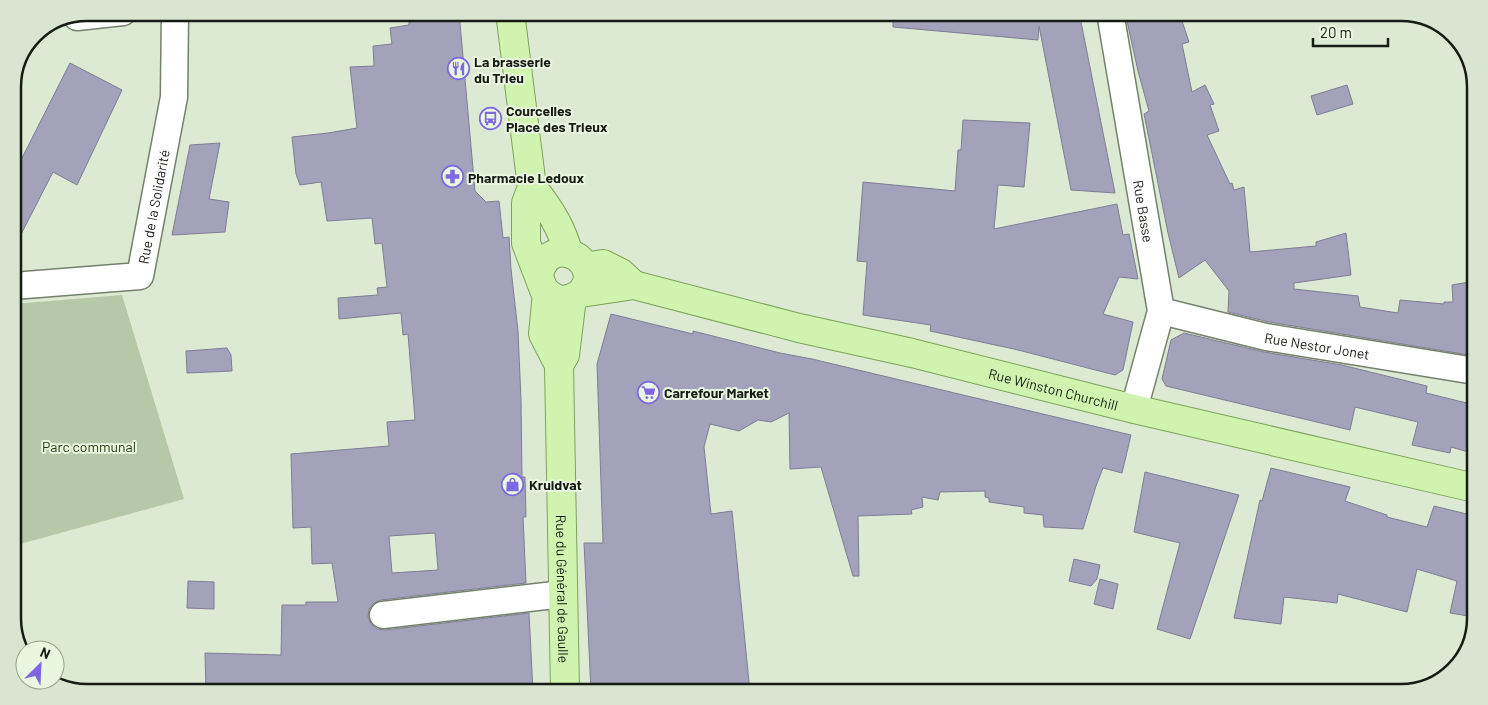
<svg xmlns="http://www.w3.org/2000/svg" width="1488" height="705" viewBox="0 0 1488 705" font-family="Barlow,sans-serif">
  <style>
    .green { fill: #b5c8a7 }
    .building { fill: #a4a2ba; stroke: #7f7d94; fill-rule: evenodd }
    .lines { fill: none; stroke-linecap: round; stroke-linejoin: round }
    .minor-casing { stroke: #75816c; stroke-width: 29 }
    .major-casing { stroke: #7ba357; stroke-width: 30 }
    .minor { stroke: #fff; stroke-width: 26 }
    .major { stroke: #d0f4b0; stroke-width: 28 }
    .labels { text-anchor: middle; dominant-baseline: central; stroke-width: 4; stroke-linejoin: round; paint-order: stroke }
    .poi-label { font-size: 14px; font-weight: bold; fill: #161b13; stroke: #eaf7e0; text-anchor: start }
    .street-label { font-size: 14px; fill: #161b13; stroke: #eaf7e0 }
    .park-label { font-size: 14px; fill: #243b09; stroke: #eaf7e0 }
    .rim { fill: none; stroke: #161b13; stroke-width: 2.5 }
  </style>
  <rect width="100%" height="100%" fill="#ddead3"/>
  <!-- green -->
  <polygon class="green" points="122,295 184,499 13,546 13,304"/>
  <!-- building -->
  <g class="building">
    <path d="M415,12H459L475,191L486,202L499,201L503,238L509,237L511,269L518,331L521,400L522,477H525L526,517H523L526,583L381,600L374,603L369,609L368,617L371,624L377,629L385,630L529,613L533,692H206L205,653L281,655L282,605H306V602H338L332,563L312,564L311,527L293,528L291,454L389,446L387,422L415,420L408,334L403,335L401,313L339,319L338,298L378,295L377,288L387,287L382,243L375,244L372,218L327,221L321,182L300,185L296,174L292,137L328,133L357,128L350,67L374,66L373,46L392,44L390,28L409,25V22L415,21ZM435,533L438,570L392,573L389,536Z"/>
    <polygon points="893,12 1079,12 1115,193 1071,190 1039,26 1038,40 893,27"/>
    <polygon points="1125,12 1179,12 1189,42 1182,44 1192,92 1205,85 1214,104 1210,105 1219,131 1207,135 1230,184 1232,183 1234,190 1244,187 1250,252 1316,246 1316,242 1346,233 1351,275 1294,283 1294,289 1358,296 1360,307 1398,313 1400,300 1444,304 1444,302 1453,302 1452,285 1475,281 1475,356 1269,322 1228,312 1229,291 1205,260 1179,278 1168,233 1144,114 1149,111 1138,71"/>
    <polygon points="70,63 122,90 77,185 53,172 13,250 13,161 19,164"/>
    <polygon points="1347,85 1353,104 1317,115 1311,96"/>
    <polygon points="963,120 1030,123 1024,187 998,185 994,229 1117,204 1123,235 1129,234 1138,279 1119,277 1103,314 1133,322 1123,370 1115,375 1014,349 930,331 931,325 863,315 867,262 857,261 863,182 955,191 958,150 961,150"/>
    <polygon points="220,143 209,199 229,202 225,232 172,235 190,145"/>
    <polygon points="611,314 693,334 693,331 780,353 812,359 1131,435 1122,473 1103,468 1096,486 1083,529 1044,527 1043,515 1024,513 1024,507 989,502 989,498 985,497 985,491 940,492 938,500 922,497 923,507 911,510 912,514 858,516 859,576 853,576 821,467 790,469 789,413 771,422 758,420 739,431 710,424 704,447 711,514 732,511 750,692 591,692 584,543 603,543 597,364"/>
    <polygon points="1184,333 1264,352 1342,365 1427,386 1426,393 1475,405 1475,454 1451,447 1450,453 1412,445 1418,422 1355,407 1350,430 1166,386 1162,379 1171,340"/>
    <polygon points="227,348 231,355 232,371 187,373 186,351"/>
    <polygon points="1271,468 1350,487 1345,501 1387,515 1387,517 1427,527 1434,506 1475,516 1476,603 1472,602 1468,616 1450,613 1457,581 1417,569 1407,612 1338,594 1337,603 1284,597 1281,624 1234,618 1260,500 1262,501"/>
    <polygon points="1145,472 1239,495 1190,639 1157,629 1180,543 1134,532"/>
    <polygon points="1074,559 1100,565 1097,579 1091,586 1069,581"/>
    <polygon points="1100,579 1118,584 1113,609 1094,604"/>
    <polygon points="188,581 214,582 214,609 187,608"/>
  </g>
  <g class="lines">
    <defs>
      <g id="minor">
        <path id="s1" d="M1110,12L1161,311L1134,409"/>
        <polyline points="77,17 123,12"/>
        <path id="s2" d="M13,286L140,276L174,97L175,12"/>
        <path id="s3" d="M1161,311L1266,337L1475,371"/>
        <polyline points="383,615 563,594"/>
      </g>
      <g id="major">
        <path id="s4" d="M510,12L532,187L526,203V243L544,290L550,295L557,299L564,300L572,298L581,293L634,285L799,328L912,353L1134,409L1475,488"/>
        <path d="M532,187C548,206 562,228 568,252"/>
        <polyline points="586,267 603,264 621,273 634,285"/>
        <path d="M539,275C547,236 594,254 587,282C586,286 583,290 581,293"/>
        <path id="s5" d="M547,293L543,334L559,365L565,692"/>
        <polyline points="559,365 565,355 572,298"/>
      </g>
    </defs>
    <!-- minor casing -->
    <use href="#minor" class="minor-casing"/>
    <!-- major casing -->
    <use href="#major" class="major-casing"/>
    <!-- minor -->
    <use href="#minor" class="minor"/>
    <!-- major -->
    <use href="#major" class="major"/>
  </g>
  <!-- icons -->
  <defs>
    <symbol id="restaurant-ring" viewBox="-11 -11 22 22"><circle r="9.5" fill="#eaf7e0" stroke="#8067e2" stroke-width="1.5"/><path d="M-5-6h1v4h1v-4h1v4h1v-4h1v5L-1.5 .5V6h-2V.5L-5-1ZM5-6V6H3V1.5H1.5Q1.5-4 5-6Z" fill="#8067e2"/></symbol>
    <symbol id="bus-ring" viewBox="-11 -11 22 22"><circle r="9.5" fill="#eaf7e0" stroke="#8067e2" stroke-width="1.5"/><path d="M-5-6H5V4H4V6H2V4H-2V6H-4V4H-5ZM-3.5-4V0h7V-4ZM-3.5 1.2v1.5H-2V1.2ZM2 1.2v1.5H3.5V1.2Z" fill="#8067e2"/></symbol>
    <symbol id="pharmacy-ring" viewBox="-11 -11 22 22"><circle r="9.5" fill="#eaf7e0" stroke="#8067e2" stroke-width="1.5"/><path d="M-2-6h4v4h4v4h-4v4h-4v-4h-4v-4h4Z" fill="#8067e2"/></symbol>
    <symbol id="supermarket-ring" viewBox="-11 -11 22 22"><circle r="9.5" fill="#eaf7e0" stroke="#8067e2" stroke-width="1.5"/><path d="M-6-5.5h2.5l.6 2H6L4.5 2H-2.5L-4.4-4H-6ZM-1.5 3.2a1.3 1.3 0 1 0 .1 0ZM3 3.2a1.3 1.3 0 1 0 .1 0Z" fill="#8067e2"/></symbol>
    <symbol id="shop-ring" viewBox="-11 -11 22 22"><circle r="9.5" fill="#eaf7e0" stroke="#8067e2" stroke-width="1.5"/><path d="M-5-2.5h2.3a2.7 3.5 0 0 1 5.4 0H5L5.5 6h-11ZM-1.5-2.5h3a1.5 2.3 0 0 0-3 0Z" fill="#8067e2"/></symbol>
  </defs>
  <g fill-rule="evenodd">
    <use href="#restaurant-ring" x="446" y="56" width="25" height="25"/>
    <use href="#bus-ring" x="478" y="106" width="25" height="25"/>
    <use href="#pharmacy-ring" x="440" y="164" width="25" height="25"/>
    <use href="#supermarket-ring" x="636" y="380" width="25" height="25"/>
    <use href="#shop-ring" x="500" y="472" width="25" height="25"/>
  </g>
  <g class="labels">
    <!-- poi labels -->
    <g class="poi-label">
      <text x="474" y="61">La brasserie<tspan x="474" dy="16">du Trieu</tspan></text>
      <text x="506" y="110">Courcelles<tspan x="506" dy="16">Place des Trieux</tspan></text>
      <text x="468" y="177">Pharmacie Ledoux</text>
      <text x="664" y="392">Carrefour Market</text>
      <text x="529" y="484">Kruidvat</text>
    </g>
    <!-- street labels -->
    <g class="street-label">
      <text stroke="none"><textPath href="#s2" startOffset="198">Rue de la Solidarité</textPath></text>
      <text stroke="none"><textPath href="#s1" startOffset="202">Rue Basse</textPath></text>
      <text stroke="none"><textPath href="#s3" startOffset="160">Rue Nestor Jonet</textPath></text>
      <text stroke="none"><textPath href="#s4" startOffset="811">Rue Winston Churchill</textPath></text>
      <text stroke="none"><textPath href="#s5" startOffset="300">Rue du Général de Gaulle</textPath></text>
    </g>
    <!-- park labels -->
    <g class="park-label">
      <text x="89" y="446">Parc communal</text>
    </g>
  </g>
  <!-- crop -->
  <path d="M0 0H1488V705H0ZM87 21H1401A66 66 0 0 1 1467 87V618A66 66 0 0 1 1401 684H87A66 66 0 0 1 21 618V87A66 66 0 0 1 87 21Z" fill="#d9e5d0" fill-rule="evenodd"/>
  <path class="rim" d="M87 21H1401A66 66 0 0 1 1467 87V618A66 66 0 0 1 1401 684H87A66 66 0 0 1 21 618V87A66 66 0 0 1 87 21Z"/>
  <!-- north arrow -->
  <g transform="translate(40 665) rotate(24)"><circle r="24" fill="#eaf7e0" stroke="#959f8e"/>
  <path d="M0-4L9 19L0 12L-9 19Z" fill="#8067e2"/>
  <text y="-8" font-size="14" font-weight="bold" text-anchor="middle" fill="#161b13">N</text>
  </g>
  <!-- scale -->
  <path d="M1313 38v8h75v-8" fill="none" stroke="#161b13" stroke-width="2.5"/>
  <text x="1320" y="38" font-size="15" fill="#161b13" stroke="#eaf7e0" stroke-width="4" paint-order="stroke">20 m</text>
</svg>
